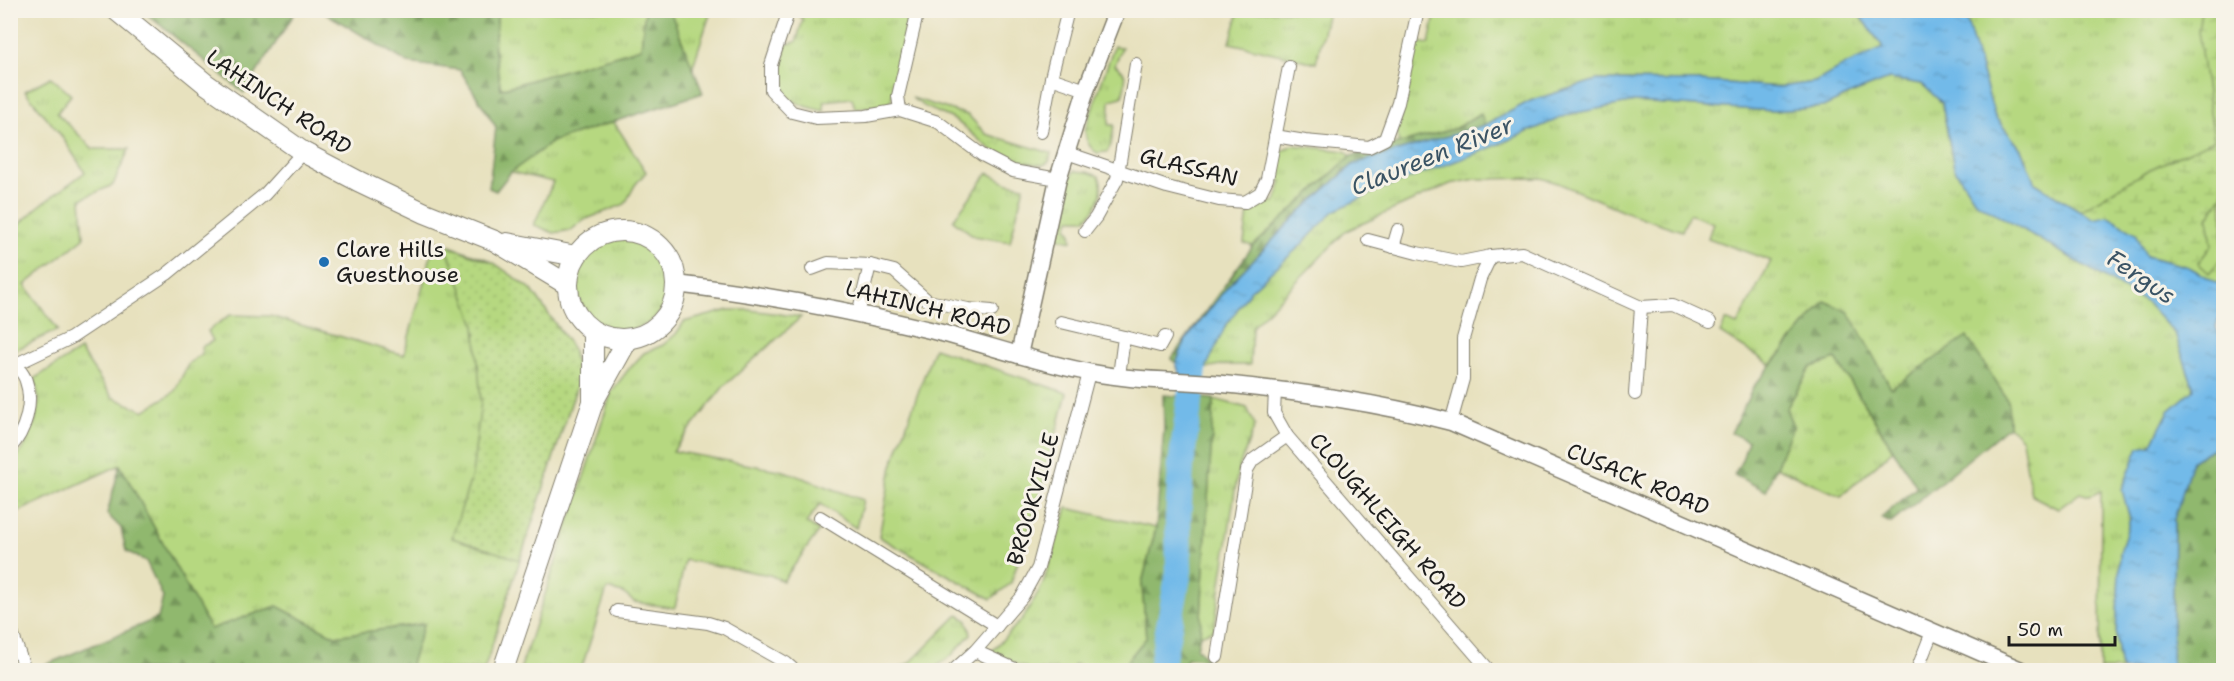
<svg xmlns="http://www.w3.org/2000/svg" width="2234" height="681" viewBox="0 0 2234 681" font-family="'Shantell Sans',sans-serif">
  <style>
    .grass { fill: url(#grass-tufts); stroke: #697a4e; stroke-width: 1.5 }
    .forest { fill: url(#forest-firs); stroke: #566a45; stroke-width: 1.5 }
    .wetland { fill: url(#wetland-marsh); stroke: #697a4e; stroke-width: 1.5 }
    .park { fill: url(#park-dots); stroke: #697a4e; stroke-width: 1.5 }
    .water { fill: url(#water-ripples); stroke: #476b82; stroke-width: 1.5 }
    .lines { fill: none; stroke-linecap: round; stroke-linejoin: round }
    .river { stroke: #72bae9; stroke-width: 26 }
    .street-casing { stroke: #827e6d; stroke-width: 14 }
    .secondary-casing { stroke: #827e6d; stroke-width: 19 }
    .primary-casing { stroke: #827e6d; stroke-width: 22 }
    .street { stroke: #fff; stroke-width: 12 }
    .secondary { stroke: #fff; stroke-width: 16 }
    .primary { stroke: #fff; stroke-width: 20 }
    .poi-dot { fill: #1f6fb2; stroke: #f7f3e8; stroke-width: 2 }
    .labels { text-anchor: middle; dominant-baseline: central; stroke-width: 6; stroke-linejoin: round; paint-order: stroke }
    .street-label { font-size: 22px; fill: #1c1c1c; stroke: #f7f3e8 }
    .poi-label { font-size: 22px; fill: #1c1c1c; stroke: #f7f3e8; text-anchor: start }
    .water-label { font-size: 24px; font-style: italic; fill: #3a5364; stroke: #f7f3e8 }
  </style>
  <defs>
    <pattern id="grass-tufts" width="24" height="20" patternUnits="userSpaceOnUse" patternTransform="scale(1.5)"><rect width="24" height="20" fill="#b6d880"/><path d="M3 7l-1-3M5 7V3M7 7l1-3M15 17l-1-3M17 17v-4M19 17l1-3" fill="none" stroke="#9cb96e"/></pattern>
    <pattern id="forest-firs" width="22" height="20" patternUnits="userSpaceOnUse" patternTransform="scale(1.5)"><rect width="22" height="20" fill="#90b86e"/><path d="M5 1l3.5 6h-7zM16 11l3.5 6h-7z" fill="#75955a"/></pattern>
    <pattern id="wetland-marsh" width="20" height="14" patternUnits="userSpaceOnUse" patternTransform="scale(1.5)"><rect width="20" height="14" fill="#b6d880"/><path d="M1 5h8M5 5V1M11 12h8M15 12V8" fill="none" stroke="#9cb96e"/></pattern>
    <pattern id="park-dots" width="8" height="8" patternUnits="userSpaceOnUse" patternTransform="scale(1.5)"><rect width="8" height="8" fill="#b6d880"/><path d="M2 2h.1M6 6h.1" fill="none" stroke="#9cb96e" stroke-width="1.8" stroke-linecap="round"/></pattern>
    <pattern id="water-ripples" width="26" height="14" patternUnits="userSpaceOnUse" patternTransform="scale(1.5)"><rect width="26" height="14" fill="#72bae9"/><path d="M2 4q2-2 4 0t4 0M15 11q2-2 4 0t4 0" fill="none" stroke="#629fc7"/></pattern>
  </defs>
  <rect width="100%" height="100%" fill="#f7f3e8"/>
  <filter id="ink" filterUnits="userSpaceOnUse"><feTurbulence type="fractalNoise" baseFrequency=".0167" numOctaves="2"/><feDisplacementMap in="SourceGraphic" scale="12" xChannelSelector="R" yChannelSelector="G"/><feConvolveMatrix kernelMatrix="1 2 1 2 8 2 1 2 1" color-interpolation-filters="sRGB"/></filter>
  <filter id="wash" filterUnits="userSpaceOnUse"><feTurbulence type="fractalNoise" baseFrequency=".008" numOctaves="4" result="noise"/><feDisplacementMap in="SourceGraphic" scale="24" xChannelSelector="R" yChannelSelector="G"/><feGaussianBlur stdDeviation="1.35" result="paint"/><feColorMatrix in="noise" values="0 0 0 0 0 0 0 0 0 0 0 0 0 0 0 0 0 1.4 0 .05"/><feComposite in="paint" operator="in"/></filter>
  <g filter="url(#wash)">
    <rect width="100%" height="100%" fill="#e7e1be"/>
    <!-- grass -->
    <g class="grass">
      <polygon points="645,10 641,48 500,89 494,47 498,11"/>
      <polygon points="670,11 711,11 692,69"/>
      <path d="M796,11H910L891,101L888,105L855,108L852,98L824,101V111C805,107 774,99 776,72C777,64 783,53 785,45L796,42L803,20Z"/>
      <polygon points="1239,11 1328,11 1316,63 1230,43"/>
      <polygon points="1425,11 1856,11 1884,48 1815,82 1780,87 1700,81 1597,80 1530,101 1485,125 1480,114 1454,129 1399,144 1397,132 1418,42 1429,44 1435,15 1425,12"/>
      <polygon points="1964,11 2223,11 2223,286 2093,219 2035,183 2021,149 1995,117"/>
      <path d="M1114,46L1122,47L1115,65C1129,73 1126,83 1122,97L1110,100L1109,125H1114L1111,145L1107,152L1097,153C1088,146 1086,141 1085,130Z"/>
      <polygon points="51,77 71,95 57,113 93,149 129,149 113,185 81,199 84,238 25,285 58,330 11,352 11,232 38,207 85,172 60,134 25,91"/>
      <polygon points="1889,79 1922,84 1942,103 1954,168 1976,202 2146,302 2175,334 2194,389 2169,411 2151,445 2139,448 2122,489 2130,519 2120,553 2116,635 2121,670 2100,670 2101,491 2090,496 2080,493 2058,509 2031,495 2022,439 2009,426 2008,401 1967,338 1891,388 1849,313 1825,301 1771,365 1720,333 1726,320 1737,325 1771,261 1708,238 1713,223 1689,214 1682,231 1631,214 1558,183 1541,178 1476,179 1450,184 1346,231 1252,327 1250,365 1220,365 1204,369 1225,327 1250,291 1299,247 1334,211 1378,190 1485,150 1570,114 1635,102 1774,111 1823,107 1853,93"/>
      <path d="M912,98L968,115L986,134L1051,153L1049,162L1043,165C1027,163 1007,160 994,151C979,142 968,128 953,119C938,111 926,110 912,98Z"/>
      <polygon points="614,122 646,172 635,185 625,204 584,220 571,230 554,233 534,225 553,182 511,172 553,141"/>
      <path d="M1293,145L1345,151L1351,156L1253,246L1244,243L1248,213L1259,208L1268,201L1275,202L1282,181L1274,179C1277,163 1277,151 1293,145Z"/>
      <path d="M1074,171L1087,172L1099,176C1106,193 1098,207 1086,219H1070L1067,228L1071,231L1072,241L1056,237L1070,177Z"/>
      <polygon points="988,173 1008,183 1024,186 1010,242 974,236 953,220"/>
      <circle cx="623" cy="283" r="47"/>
      <polygon points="435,241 487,259 531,289 572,348 579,379 484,670 409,670 423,624 335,636 277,606 210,630 120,465 11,515 11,464 23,449 35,422 39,402 35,378 80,350 112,397 144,411 174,392 189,363 202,354 201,347 213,341 208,331 230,315 270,316 404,355"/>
      <polygon points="729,310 750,310 801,317 724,386 673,451 784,471 863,500 856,528 820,504 806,523 819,531 783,581 770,575 685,560 675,608 634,602 623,593 607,589 581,670 520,670 612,391 628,370 644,353 663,345 676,334 684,322"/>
      <polygon points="934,348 1067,393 1043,484 1011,583 991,599 879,537 892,466"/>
      <polygon points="1836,359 1893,450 1841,496 1776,467 1793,426 1786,409 1811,367"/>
      <polygon points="1214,399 1247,408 1255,425 1238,470 1214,630 1200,635"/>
      <polygon points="1067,508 1156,528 1142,583 1146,638 1128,660 1124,670 1085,670 1086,668 1075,664 1072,670 1031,670 990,653 1024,617 1043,584"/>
      <polygon points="958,615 967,620 971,634 952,655 932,670 896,670 910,663"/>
    </g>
    <!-- forest -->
    <g class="forest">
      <polygon points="143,11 296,11 244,93"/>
      <polygon points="322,11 498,11 494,47 501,89 641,48 645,11 670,11 703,93 554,141 511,172 496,191 489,188 496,127 460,70 408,63"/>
      <polygon points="1481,114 1485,125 1353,165 1301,211 1229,285 1186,340 1176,363 1171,359 1253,246 1351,156 1454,129"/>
      <polygon points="1825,301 1849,312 1891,388 1967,337 2008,401 2009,426 1891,523 1881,518 1917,487 1836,359 1811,367 1786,409 1793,426 1766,491 1734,475 1742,460 1748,441 1731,433 1754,386"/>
      <polygon points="1163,395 1214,399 1200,635 1197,648 1207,659 1187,658 1183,670 1124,670 1128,660 1146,638 1142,583 1156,528 1164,428"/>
      <polygon points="2223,442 2223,670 2172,670 2174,519 2192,461"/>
      <polygon points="120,465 210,629 277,606 335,636 424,624 409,670 39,670 38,668 158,618 163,597 146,561 126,551 121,528 107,514"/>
    </g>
    <!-- wetland -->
    <polygon class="wetland" points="2201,11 2223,11 2223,194 2208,218 2212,245 2198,263 2209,273 2220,260 2223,263 2223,286 2189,267 2146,256 2136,233 2093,219 2080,211 2146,171 2214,140 2198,31"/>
    <!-- park -->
    <polygon class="park" points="435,241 494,263 531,289 572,348 579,379 520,560 452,538 472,475 481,402 475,325 449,254"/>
    <!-- water -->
    <polygon class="water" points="1856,11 1964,11 1995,117 2021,149 2035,183 2093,219 2108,216 2136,233 2146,256 2189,267 2223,286 2223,307 2216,327 2223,343 2223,442 2192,461 2174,519 2172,670 2121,670 2116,635 2120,553 2130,519 2122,490 2139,447 2151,445 2169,411 2194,389 2175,334 2146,302 1976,202 1954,168 1942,103 1922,84 1889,79 1853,93 1823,107 1774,111 1635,102 1570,114 1485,150 1378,190 1334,211 1299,247 1250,291 1225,327 1189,405 1176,363 1186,340 1229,285 1301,211 1354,164 1485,125 1530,101 1597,80 1700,81 1780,87 1815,82 1845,65 1884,48"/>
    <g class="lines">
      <!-- river -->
      <polyline class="river" points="1161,670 1179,571 1178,520 1181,465 1194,370"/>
    </g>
  </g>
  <g filter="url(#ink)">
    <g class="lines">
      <defs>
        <g id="street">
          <polyline points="789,10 771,65 771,90 792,112 816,118 866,116 900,110 938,122 982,155 1013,171 1058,179"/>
          <polyline points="1051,78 1086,90"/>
          <polyline points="900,110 898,96 918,10"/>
          <polyline points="1041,132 1051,78 1068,10"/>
          <polyline points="1275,136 1305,141 1369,147 1385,139 1398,103 1418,10"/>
          <polyline points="1067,153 1167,187 1219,200 1245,202 1260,193 1267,179 1289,67"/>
          <polyline points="1085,231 1096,217 1117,179 1136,64"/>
          <polyline points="1368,240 1417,253 1461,262 1491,256 1522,253 1641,307 1673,305 1710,322"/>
          <polyline points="1393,247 1398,230"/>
          <polyline points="812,269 828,263 870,265 894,271 928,301 968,309 992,311"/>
          <polyline points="858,314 870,265"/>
          <polyline points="1061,322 1124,337 1119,376"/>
          <polyline points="1124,337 1160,346 1165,337"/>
          <polyline points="10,367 71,338 167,274 265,194 303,152"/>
          <polyline points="1275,390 1274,413 1287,436 1489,670"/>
          <polyline points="1635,394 1641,307"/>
          <polyline points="1451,422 1463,379 1463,339 1480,279 1491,256"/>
          <path d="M10,448C25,432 34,403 26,381C25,376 20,370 16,365"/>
          <polyline points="820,517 997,626"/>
          <polyline points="617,611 708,623 724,628 786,663 794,670"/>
          <polyline points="10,627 25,670"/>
          <polyline points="975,651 1017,670"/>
          <polyline points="1217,657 1247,470 1253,460 1287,436"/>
          <polyline points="954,670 975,651 1022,597 1038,568 1089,373"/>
          <polyline points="1917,670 1932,632"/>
        </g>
        <g id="secondary">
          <path d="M676,284C762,294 846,310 930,330C983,343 1034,362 1088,372C1132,381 1178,380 1223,384C1300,392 1376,402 1451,422L2021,670"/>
          <polyline points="1019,355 1058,179 1086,90 1117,10"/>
        </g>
        <g id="primary">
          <polyline points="116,10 206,84 303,152 358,181 425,213 495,241 568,285"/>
          <circle cx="622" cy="285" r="54"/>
          <polyline points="507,243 576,256"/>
          <polyline points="593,400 593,331"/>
          <polyline points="503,670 593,402 628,339"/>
        </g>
      </defs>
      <!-- street casing -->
      <use href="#street" class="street-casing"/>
      <!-- secondary casing -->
      <use href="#secondary" class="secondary-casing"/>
      <!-- primary casing -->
      <use href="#primary" class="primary-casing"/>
      <!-- street -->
      <use href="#street" class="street"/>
      <!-- secondary -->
      <use href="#secondary" class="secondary"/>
      <!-- primary -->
      <use href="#primary" class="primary"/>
    </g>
  </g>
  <!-- markers -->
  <circle class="poi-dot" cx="324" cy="262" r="6"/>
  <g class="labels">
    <!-- street labels -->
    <g class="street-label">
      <text transform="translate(279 102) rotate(34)">LAHINCH ROAD</text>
      <text transform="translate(1189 167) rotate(14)">GLASSAN</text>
      <text transform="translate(928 308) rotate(14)">LAHINCH ROAD</text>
      <text transform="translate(1638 479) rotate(23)">CUSACK ROAD</text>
      <text transform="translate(1033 499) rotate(-74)">BROOKVILLE</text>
      <text transform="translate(1388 521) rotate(49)">CLOUGHLEIGH ROAD</text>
    </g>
    <!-- poi labels -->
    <g class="poi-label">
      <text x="336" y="249">Clare Hills<tspan x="336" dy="25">Guesthouse</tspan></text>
    </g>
    <!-- water labels -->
    <g class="water-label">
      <text transform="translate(1432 156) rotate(-22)">Claureen River</text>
      <text transform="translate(2141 277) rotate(34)">Fergus</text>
    </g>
  </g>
  <!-- margin -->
  <rect width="2234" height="681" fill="none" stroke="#f7f3e8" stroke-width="36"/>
  <!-- scale -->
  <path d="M2009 636v9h106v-9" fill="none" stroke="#1c1c1c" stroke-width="3"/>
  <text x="2018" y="636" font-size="18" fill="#1c1c1c" stroke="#f7f3e8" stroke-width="4.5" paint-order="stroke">50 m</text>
</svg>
